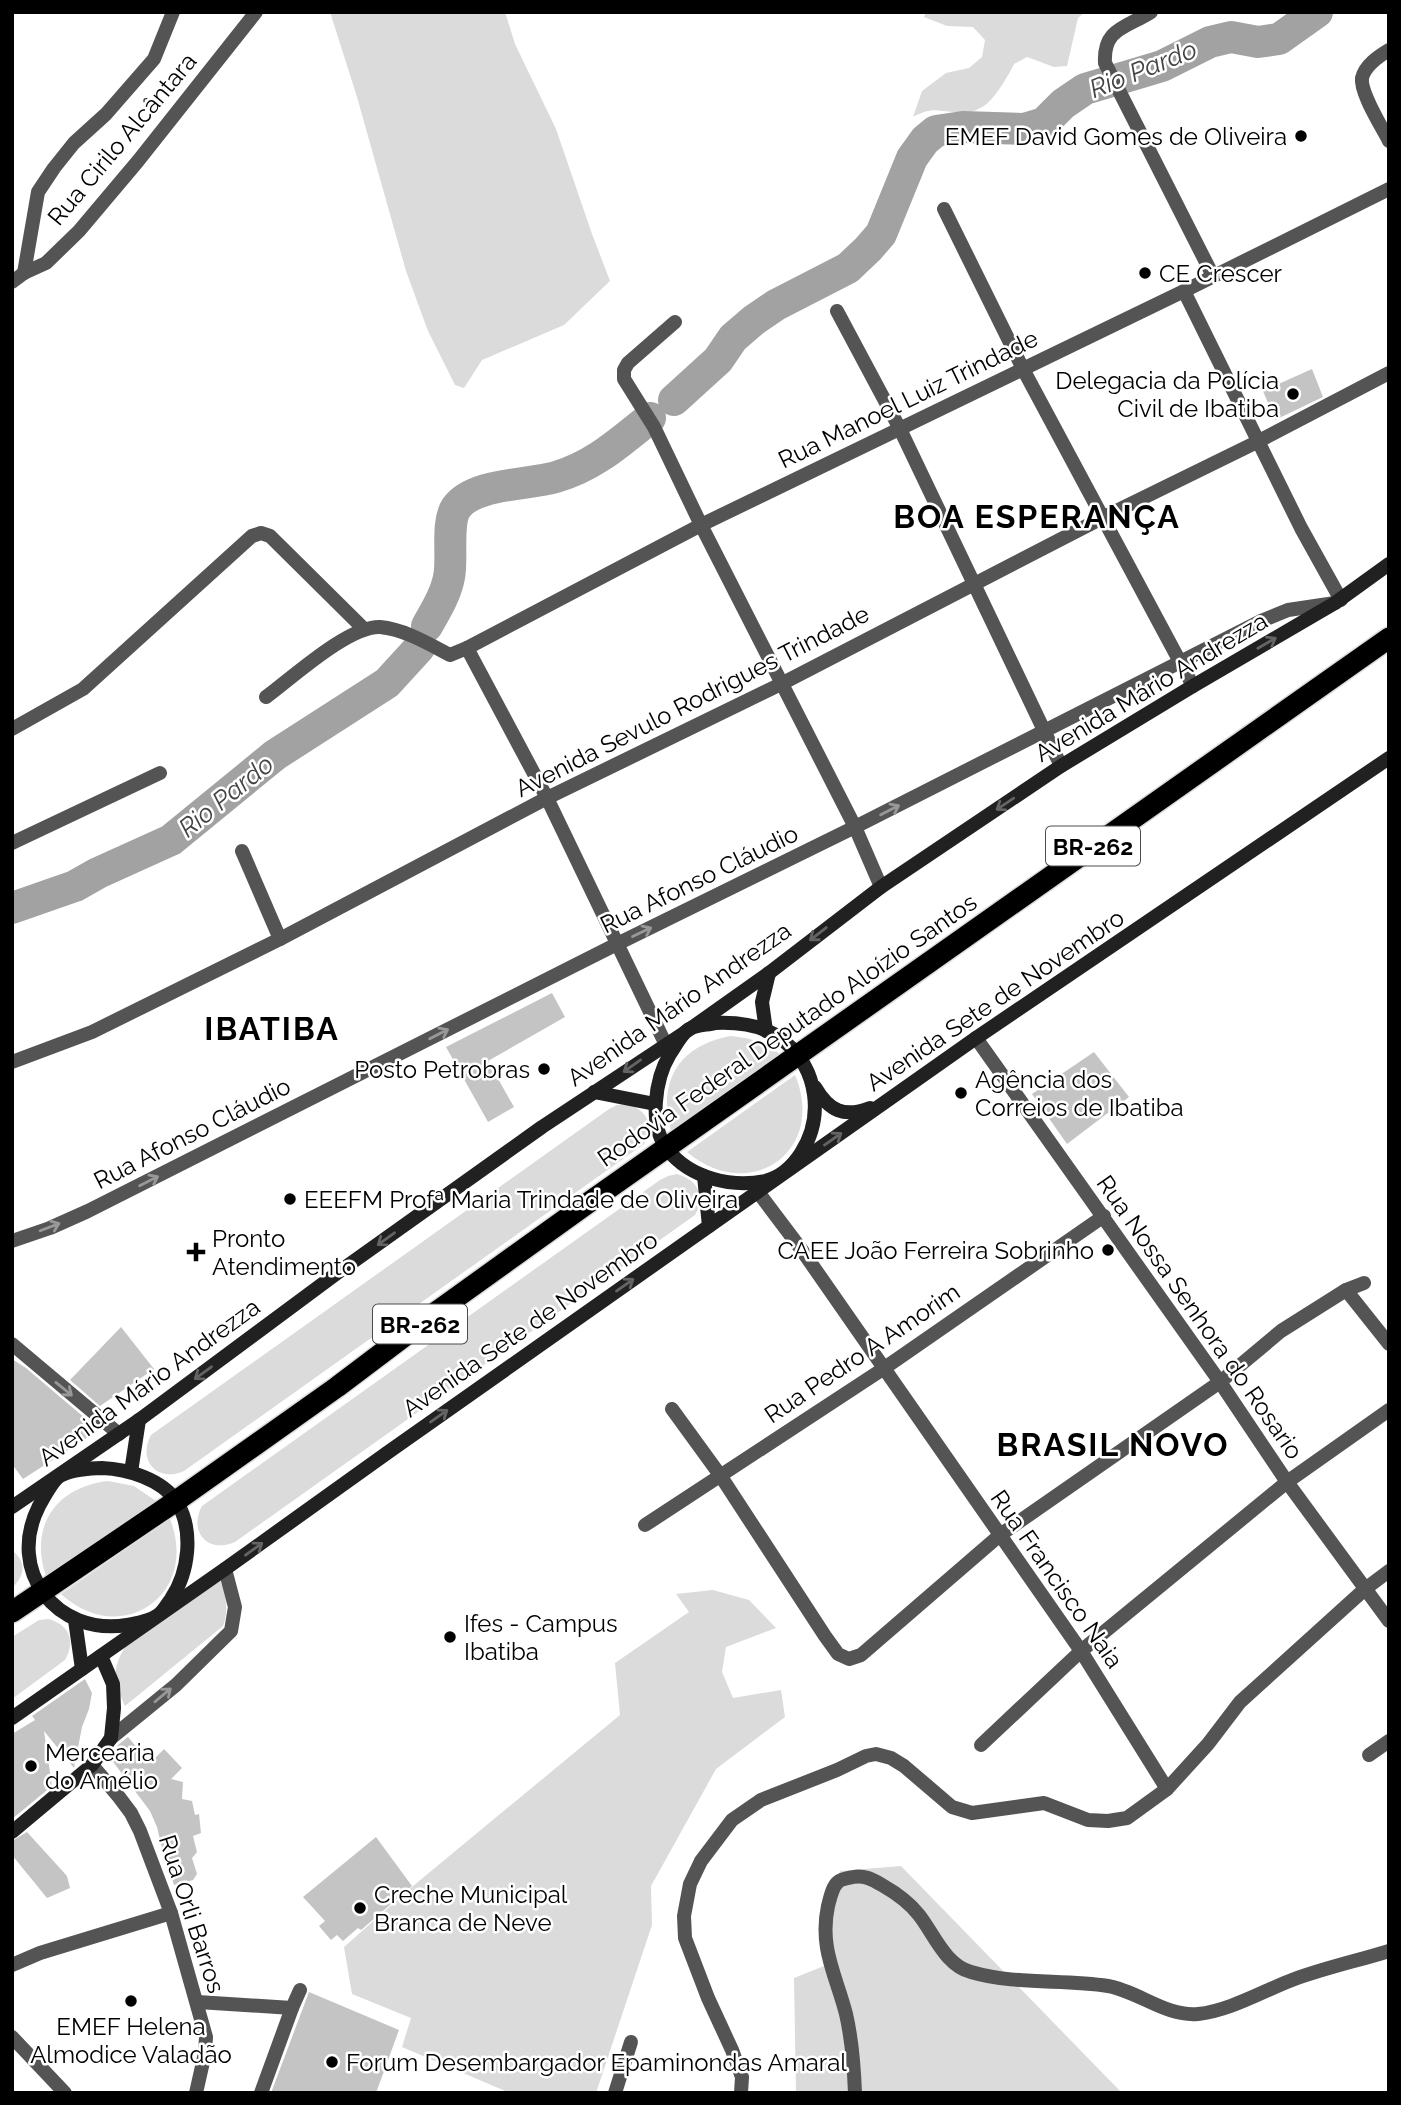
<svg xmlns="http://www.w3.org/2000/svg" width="1401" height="2105" viewBox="0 0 1401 2105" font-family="Raleway,sans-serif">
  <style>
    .green { fill: #dbdbdb }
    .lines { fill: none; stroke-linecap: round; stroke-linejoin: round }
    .river { stroke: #a2a2a2; stroke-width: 32 }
    .building { fill: #c4c4c4 }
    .highway-casing { stroke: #dbdbdb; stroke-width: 24 }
    .street { stroke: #545454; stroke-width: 14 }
    .secondary { stroke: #212121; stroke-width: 14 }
    .highway { stroke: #000; stroke-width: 21 }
    .oneway { stroke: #646464 }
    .oneway2 { stroke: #989898 }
    .poi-dot { fill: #000; stroke: #fff; stroke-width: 2.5 }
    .labels { text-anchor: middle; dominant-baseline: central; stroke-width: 5; stroke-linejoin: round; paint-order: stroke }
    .shield { fill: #fff; stroke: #4c4c4c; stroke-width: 2 }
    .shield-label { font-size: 23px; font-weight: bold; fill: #000 }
    .poi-label { font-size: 24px; fill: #000; stroke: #fff; text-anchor: start }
    .street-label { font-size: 24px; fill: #000; stroke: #fff }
    .water-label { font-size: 26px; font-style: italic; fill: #434343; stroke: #fff }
    .district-label { font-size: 32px; font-weight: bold; letter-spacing: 2px; fill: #000; stroke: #fff }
  </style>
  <rect width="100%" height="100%" fill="#fff"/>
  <!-- green -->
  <g class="green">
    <polygon points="330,12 505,12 515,44 556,129 592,234 610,281 564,325 482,360 464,388 455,385 428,331 406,271 357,97"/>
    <path d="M926,12H1085L1078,18L1067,66L1054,67L1027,57L1014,64C1008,76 994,101 982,107C975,112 964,113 955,112C935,111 933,107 913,117L922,91L946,73L969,68L982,57L985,40L973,27L947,26L924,17Z"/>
    <path d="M730,1036C752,1038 763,1042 781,1055L671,1131C657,1081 679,1046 730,1036Z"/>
    <path d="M795,1075C827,1151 750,1205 687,1152Z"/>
    <path d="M626,1104C647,1109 655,1125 644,1144L184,1471C158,1483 137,1461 151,1435L609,1109L617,1105Z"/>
    <path d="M677,1174C698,1180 706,1196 695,1215L235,1542C208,1554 188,1532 202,1506L660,1180L668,1176Z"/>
    <path d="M108,1481L134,1486L156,1501L46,1576C29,1526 56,1487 108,1481Z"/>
    <path d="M170,1519C200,1595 121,1649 61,1594Z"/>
    <path d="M12,1550C27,1563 25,1575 12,1588Z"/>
    <path d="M220,1580C226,1597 229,1609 223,1626L125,1706C114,1682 111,1670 125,1647Z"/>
    <polygon points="713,1590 749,1600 776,1628 726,1647 722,1672 733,1698 781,1690 785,1717 716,1769 651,1886 652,1925 596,2093 510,2093 402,2047 411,2018 352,1994 344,1947 413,1886 620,1715 615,1663 689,1612 676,1594"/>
    <path d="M48,1619C69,1624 76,1641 65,1660L12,1699V1637L39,1620Z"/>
    <polygon points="901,1866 1122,2093 796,2093 794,1978 824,1966 828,1917 840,1871"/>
  </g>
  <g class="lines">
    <!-- river -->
    <g class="river">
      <polyline points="674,400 718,360 733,338 754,320 776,305 848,268 868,249 881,234 912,158 925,140 936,131 963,127 1024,129 1044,123 1063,104 1085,89 1162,66 1210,42 1231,37 1258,42 1279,39 1317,12"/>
      <path d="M427,626C436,610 446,594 449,577C453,559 446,523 456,508C473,483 529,485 556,477C594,466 620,442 650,418"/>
      <polyline points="12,908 75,886 98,873 171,840 275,755 387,683 419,648"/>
    </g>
  </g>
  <!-- building -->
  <g class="building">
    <polygon points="1312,369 1323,397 1275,420 1263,391"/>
    <polygon points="552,993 565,1017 488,1061 514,1107 488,1122 446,1047"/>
    <polygon points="1094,1052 1129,1097 1067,1144 1032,1094"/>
    <polygon points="121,1327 154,1369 100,1406 70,1380"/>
    <polygon points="12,1359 26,1368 99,1430 23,1479 12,1464"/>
    <polygon points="85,1679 92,1693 89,1709 82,1727 74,1768 44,1731 52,1786 12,1819 12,1734 35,1720 32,1716"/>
    <polygon points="128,1737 150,1763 164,1749 182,1768 171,1779 183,1782 182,1799 192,1801 195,1815 199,1814 201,1833 193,1836 197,1852 192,1858 197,1874 193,1880 174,1885 163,1852 157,1827 150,1811 111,1759 111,1755 118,1745"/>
    <polygon points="27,1832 67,1876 70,1888 47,1898 12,1855 12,1841"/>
    <polygon points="376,1837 412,1886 361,1930 358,1928 343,1941 337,1935 331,1940 319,1926 325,1921 303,1897"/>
    <polygon points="309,1992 399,2030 376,2093 271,2093"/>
  </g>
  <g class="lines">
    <defs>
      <polyline id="highway" points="12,1612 176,1501 337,1387 439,1310 595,1198 1389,638"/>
    </defs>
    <!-- highway casing -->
    <use href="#highway" class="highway-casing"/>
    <!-- street -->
    <g class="street">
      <path d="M1151,12C1126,28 1103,28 1105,63L1213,276"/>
      <path d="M1389,50C1379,56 1365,65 1362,78C1360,93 1382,127 1389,141"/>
      <polyline points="944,209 1023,369 1193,686"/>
      <polyline points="24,273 38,192 54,168 74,143 106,114 154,59 173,12"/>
      <polyline points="12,282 24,273 46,263 79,231 138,161 256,12"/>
      <polyline points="1184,291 1301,528 1341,600"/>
      <polyline points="837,311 900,429 1061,766"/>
      <polyline points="675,322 628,363 624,370 624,379 654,427 701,525 855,827 881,887"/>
      <polyline points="467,648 547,798 665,1043"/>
      <path d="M266,697C292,678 348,626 380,627C404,629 429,644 450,655L467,648L701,525L1184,291L1389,189"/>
      <polyline points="12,729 83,689 252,536 261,533 270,536 364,629"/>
      <polyline points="12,843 160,773"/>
      <polyline points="242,851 280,939"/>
      <polyline points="976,1038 1220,1382 1287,1482 1389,1621"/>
      <polyline points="12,1062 92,1032 280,939 547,798 781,684 1102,518 1257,442 1389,373"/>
      <polyline points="758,1192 801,1249 1081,1651 1167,1789"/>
      <polyline points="12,1241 50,1228 88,1211 617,944 855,827 1261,621 1288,610 1335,603"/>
      <polyline points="1346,1290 1389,1344"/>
      <polyline points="12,1344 119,1434"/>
      <polyline points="672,1409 720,1475 825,1636 838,1654 849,1659 861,1655 1000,1535 1220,1382 1281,1331 1346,1290 1364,1283"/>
      <polyline points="645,1525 883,1369 1104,1216"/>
      <polyline points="111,1738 176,1685 231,1631 235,1607 225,1569"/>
      <polyline points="981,1745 1081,1651 1287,1482 1389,1410"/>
      <polyline points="1369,1755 1389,1741"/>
      <polyline points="92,1765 119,1797 131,1813 140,1831 171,1913 206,2037 205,2053 196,2093"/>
      <polyline points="12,1965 40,1953 171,1913"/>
      <polyline points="198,2002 292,2008 300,1990"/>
      <polyline points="12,2037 65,2093"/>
      <polyline points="261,2093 292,2008"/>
      <polyline points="615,2093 631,2042"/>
      <polyline points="741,2093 742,2077 732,2050 708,1998 685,1938 684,1916 690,1884 701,1861 732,1820 761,1800 837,1770 866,1756 876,1754 891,1758 904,1766 952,1807 972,1813 1044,1803 1088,1820 1108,1821 1127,1818 1167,1789 1208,1744 1240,1702 1365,1589 1389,1571"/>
      <path d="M855,2093C854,2066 852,2040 846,2014C836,1975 819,1948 828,1906C830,1899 832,1887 838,1882C841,1879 848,1878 853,1877C864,1875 872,1879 882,1885C896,1893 909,1902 919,1915C934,1934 945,1965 971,1972C1015,1985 1062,1979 1108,1986C1138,1991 1166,2017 1198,2014C1229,2011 1263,1991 1292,1980C1324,1968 1357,1961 1389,1951"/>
    </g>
    <!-- secondary -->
    <g class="secondary">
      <path d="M715,1023C739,1022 767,1026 785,1042C818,1070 824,1117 801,1153C792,1167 781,1177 765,1181C732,1188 690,1178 668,1150C648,1126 655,1079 670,1054C675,1047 681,1034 689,1029C696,1025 708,1025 715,1023Z"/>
      <polyline points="766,1031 762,1002 769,973"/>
      <path d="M815,1087C829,1111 844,1118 870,1108"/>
      <polyline points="594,1092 655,1104"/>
      <polyline points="704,1176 709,1226"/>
      <path d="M102,1468C127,1469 162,1479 177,1502C194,1531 189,1572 171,1599C167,1604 163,1612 158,1615C150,1621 136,1623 127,1625C56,1636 6,1571 39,1506C43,1499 53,1480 60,1476C69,1470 91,1468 102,1468Z"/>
      <polyline points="131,1472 139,1420"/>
      <polyline points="12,1507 139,1420 340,1271 542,1127 690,1029 769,973 881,887 1061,766 1193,686 1335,603 1389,564"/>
      <polyline points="75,1620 82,1669"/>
      <polyline points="12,1718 225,1569 387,1453 976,1038 1389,758"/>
      <polyline points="12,1832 92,1765 111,1738 114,1708 113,1684 101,1656"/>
    </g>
    <!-- highway -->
    <use href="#highway" class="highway"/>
  </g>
  <!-- one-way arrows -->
  <defs><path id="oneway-shaft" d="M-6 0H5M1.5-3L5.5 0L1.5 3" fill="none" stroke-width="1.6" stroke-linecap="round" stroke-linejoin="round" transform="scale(1.75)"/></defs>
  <g class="oneway">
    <use href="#oneway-shaft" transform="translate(1267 643) rotate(-30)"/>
    <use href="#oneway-shaft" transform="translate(1005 804) rotate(146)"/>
    <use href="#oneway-shaft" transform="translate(818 934) rotate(142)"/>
    <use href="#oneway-shaft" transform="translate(632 1066) rotate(145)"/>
    <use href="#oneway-shaft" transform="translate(833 1139) rotate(-35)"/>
    <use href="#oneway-shaft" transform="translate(386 1239) rotate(144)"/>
    <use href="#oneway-shaft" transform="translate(625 1285) rotate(-35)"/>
    <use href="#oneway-shaft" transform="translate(203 1373) rotate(144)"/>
    <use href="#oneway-shaft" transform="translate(439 1416) rotate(-35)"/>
    <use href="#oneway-shaft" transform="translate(254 1549) rotate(-36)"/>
  </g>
  <g class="oneway2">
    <use href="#oneway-shaft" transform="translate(890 810) rotate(-27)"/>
    <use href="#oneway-shaft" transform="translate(642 932) rotate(-26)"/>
    <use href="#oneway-shaft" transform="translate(439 1034) rotate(-27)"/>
    <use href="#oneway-shaft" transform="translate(149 1181) rotate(-27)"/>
    <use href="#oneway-shaft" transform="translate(50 1227) rotate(-21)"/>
    <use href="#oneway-shaft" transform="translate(64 1389) rotate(39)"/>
    <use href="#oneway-shaft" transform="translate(163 1695) rotate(-40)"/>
  </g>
  <!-- markers -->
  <g class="poi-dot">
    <circle cx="1301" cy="136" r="7"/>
    <circle cx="1145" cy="273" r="7"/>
    <circle cx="1293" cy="394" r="7"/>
    <circle cx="544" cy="1069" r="7"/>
    <circle cx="961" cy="1093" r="7"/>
    <circle cx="290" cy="1199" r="7"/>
    <circle cx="1108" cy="1250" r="7"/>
    <path d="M192.5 1241.5h7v7h7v7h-7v7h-7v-7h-7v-7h7z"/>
    <circle cx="450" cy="1637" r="7"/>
    <circle cx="31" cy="1766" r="7"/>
    <circle cx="360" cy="1908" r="7"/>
    <circle cx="131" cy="2001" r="7"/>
    <circle cx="332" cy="2062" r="7"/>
  </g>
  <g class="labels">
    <!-- shield labels -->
    <g class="shield">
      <rect x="1046" y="826.5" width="94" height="39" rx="5"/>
      <rect x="373" y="1304.5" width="94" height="39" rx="5"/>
    </g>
    <g class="shield-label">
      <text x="1093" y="846">BR-262</text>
      <text x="420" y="1324">BR-262</text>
    </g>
    <!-- poi labels -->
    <g class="poi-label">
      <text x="1287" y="136" text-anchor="end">EMEF David Gomes de Oliveira</text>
      <text x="1159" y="273">CE Crescer</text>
      <text x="1279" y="380" text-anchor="end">Delegacia da Polícia<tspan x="1279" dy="28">Civil de Ibatiba</tspan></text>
      <text x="530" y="1069" text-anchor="end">Posto Petrobras</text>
      <text x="975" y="1079">Agência dos<tspan x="975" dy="28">Correios de Ibatiba</tspan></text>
      <text x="304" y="1199">EEEFM Profª Maria Trindade de Oliveira</text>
      <text x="212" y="1238">Pronto<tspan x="212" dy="28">Atendimento</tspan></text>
      <text x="1094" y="1250" text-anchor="end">CAEE João Ferreira Sobrinho</text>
      <text x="464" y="1623">Ifes - Campus<tspan x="464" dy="28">Ibatiba</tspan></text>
      <text x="45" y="1752">Mercearia<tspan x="45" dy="28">do Amélio</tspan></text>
      <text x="374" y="1894">Creche Municipal<tspan x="374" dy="28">Branca de Neve</tspan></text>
      <text x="131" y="2026" text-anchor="middle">EMEF Helena<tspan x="131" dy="28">Almodice Valadão</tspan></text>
      <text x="346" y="2062">Forum Desembargador Epaminondas Amaral</text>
    </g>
    <!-- street labels -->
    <g class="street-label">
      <text transform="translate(122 139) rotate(-50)">Rua Cirilo Alcântara</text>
      <text transform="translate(908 399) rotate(-26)">Rua Manoel Luiz Trindade</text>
      <text transform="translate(1151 687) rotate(-31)">Avenida Mário Andrezza</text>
      <text transform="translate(692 701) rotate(-27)">Avenida Sevulo Rodrigues Trindade</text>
      <text transform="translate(699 879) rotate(-26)">Rua Afonso Cláudio</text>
      <text transform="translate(995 1000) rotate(-34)">Avenida Sete de Novembro</text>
      <text transform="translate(679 1004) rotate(-35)">Avenida Mário Andrezza</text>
      <text transform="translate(787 1030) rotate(-35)">Rodovia Federal Deputado Aloízio Santos</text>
      <text transform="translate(192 1133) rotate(-27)">Rua Afonso Cláudio</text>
      <text transform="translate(1200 1317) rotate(55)">Rua Nossa Senhora do Rosario</text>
      <text transform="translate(530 1324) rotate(-35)">Avenida Sete de Novembro</text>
      <text transform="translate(862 1353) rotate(-34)">Rua Pedro A Amorim</text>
      <text transform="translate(149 1382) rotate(-36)">Avenida Mário Andrezza</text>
      <text transform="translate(1057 1579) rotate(55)">Rua Francisco Naia</text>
      <text transform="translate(192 1914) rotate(72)">Rua Orli Barros</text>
    </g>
    <!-- water labels -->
    <g class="water-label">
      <text transform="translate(1143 69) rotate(-22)">Rio Pardo</text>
      <text transform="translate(226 796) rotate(-39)">Rio Pardo</text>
    </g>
    <!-- district labels -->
    <g class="district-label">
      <text x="1037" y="516">BOA ESPERANÇA</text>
      <text x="272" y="1028">IBATIBA</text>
      <text x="1113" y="1444">BRASIL NOVO</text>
    </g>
  </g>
  <!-- border -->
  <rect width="1401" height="2105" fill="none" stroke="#000000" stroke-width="28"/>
</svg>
